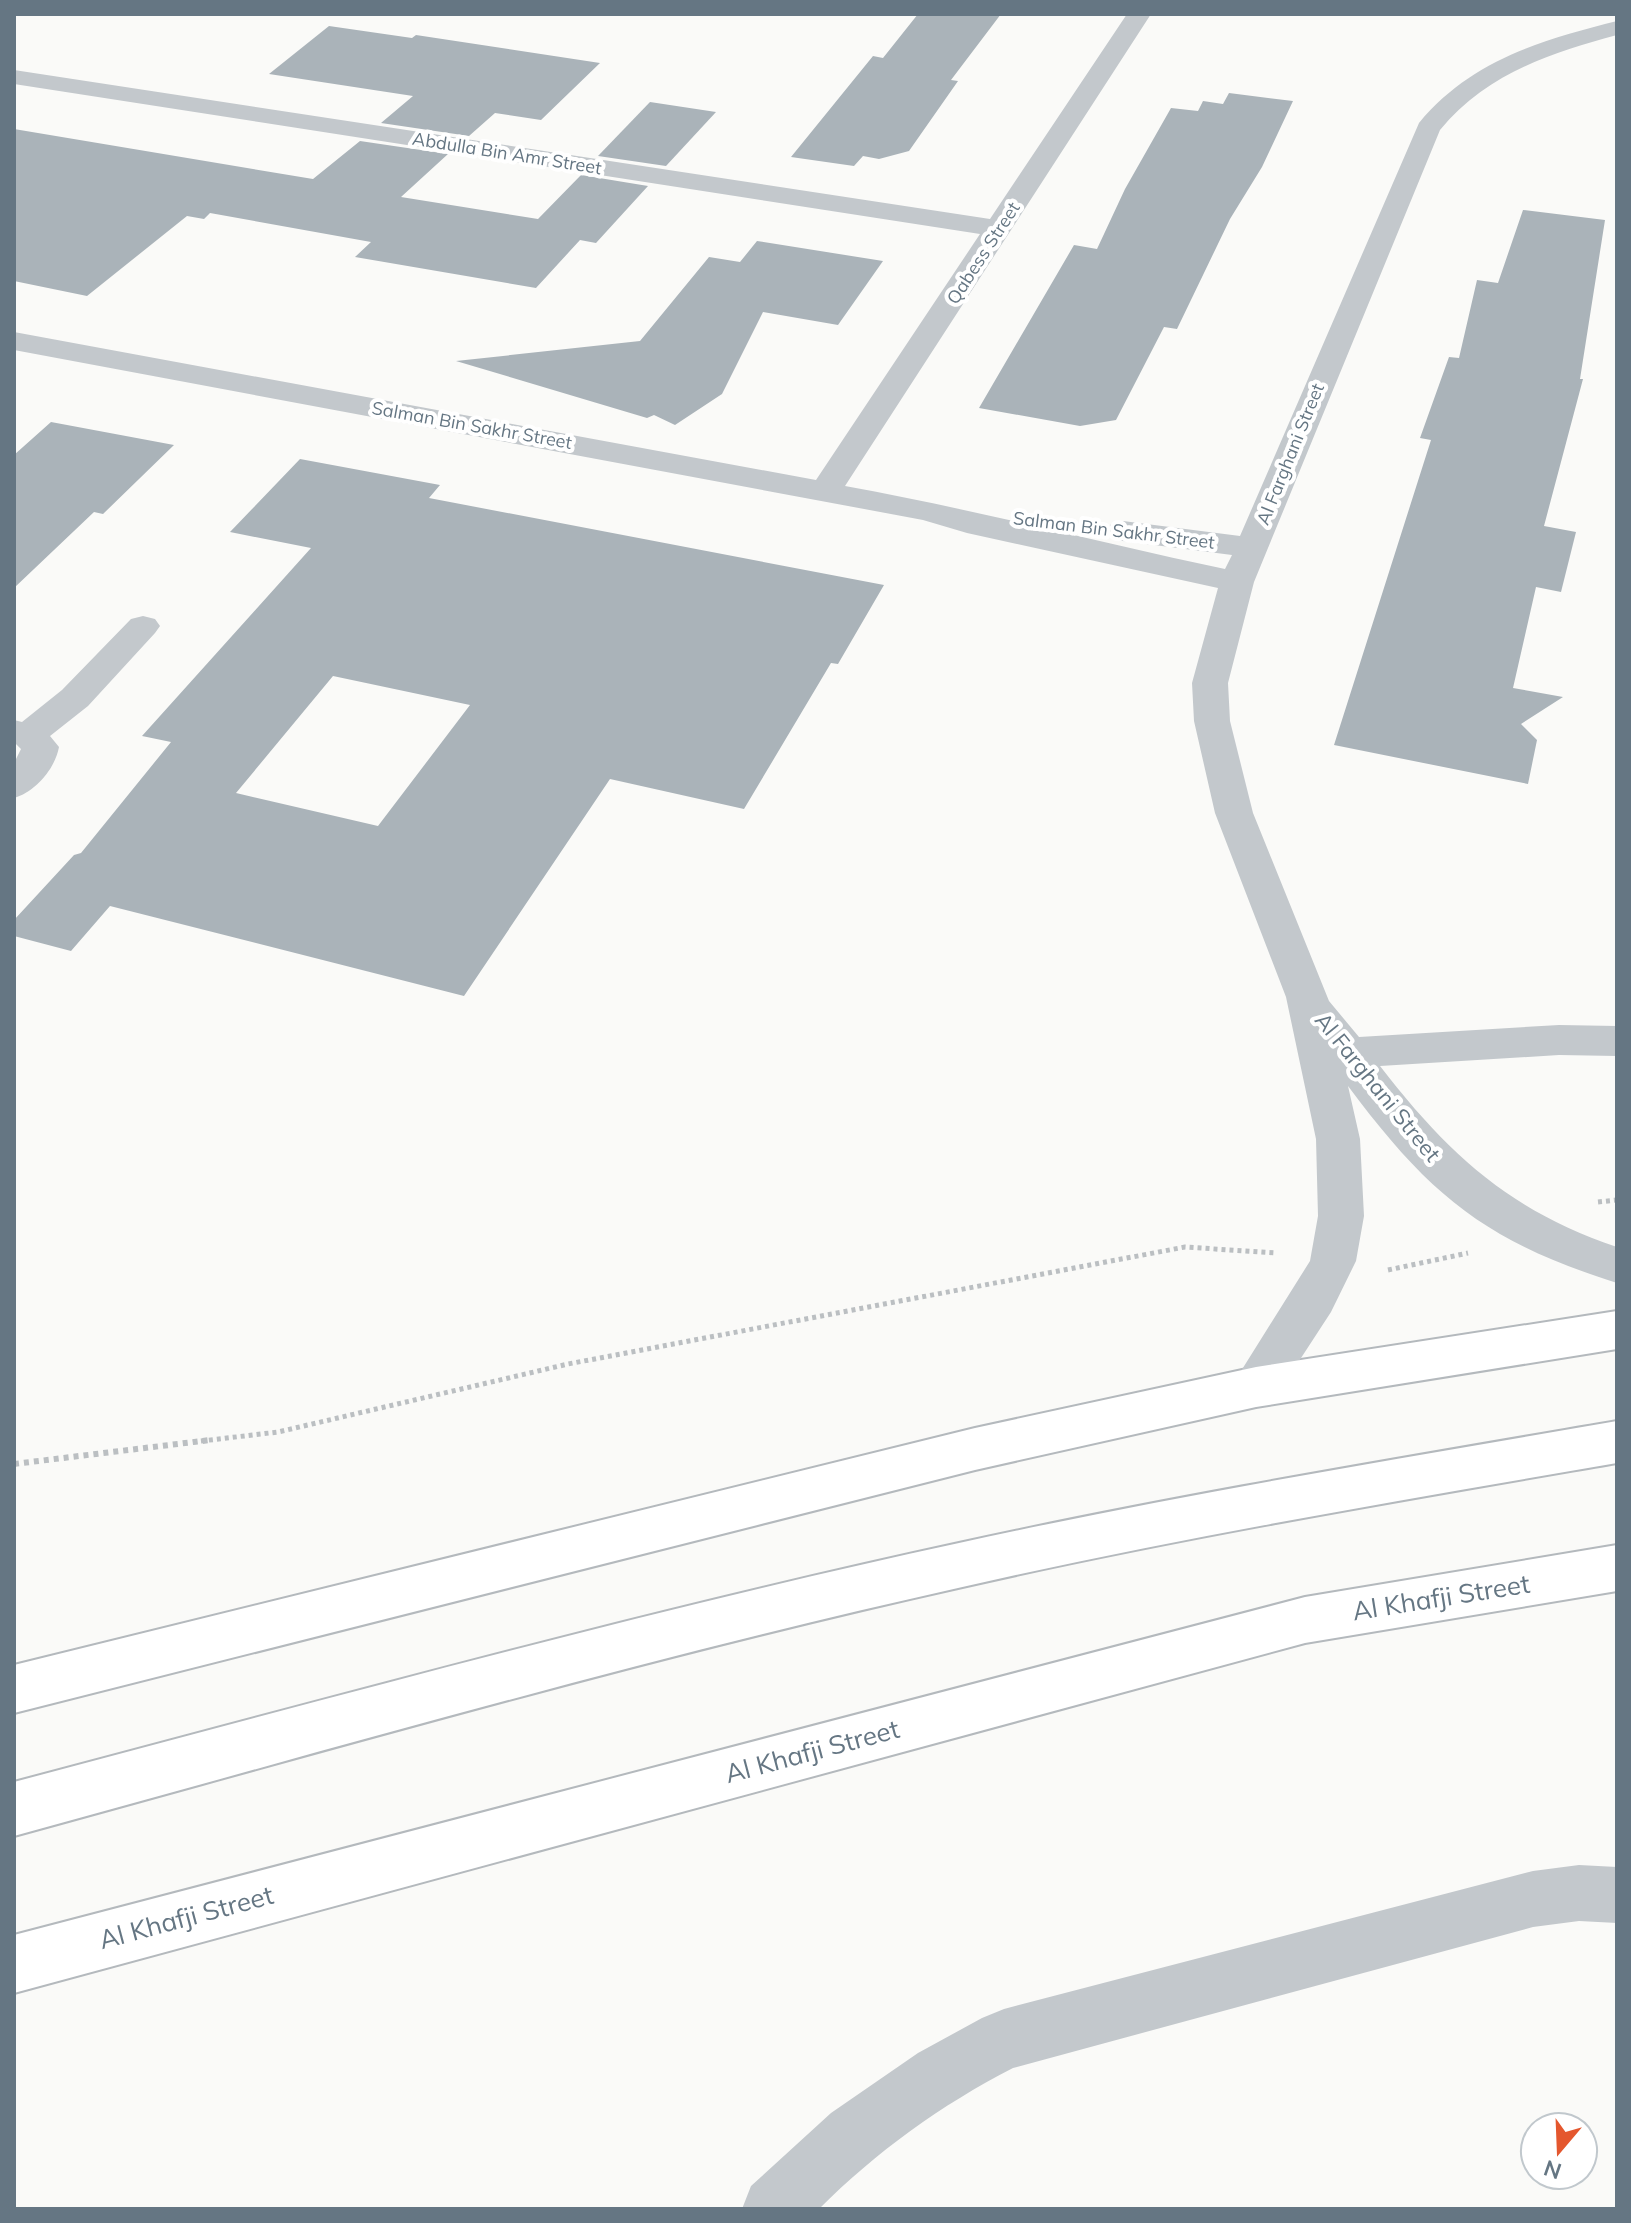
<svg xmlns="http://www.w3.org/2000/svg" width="1631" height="2223" viewBox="0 0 1631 2223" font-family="Mulish,sans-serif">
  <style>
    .building { fill: #aab3b9; fill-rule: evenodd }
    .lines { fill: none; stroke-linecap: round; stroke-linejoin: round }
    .highway-casing { stroke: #b4b9bd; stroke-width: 4 }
    .path-far1 { stroke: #bbbfc2; stroke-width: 5; stroke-dasharray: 4 4; stroke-linecap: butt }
    .path { stroke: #bbbfc2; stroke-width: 6; stroke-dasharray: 5 5; stroke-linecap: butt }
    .minor { fill: #c3c8cc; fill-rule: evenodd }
    .highway { fill: #fff; fill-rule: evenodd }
    .labels { text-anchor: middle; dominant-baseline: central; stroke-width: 8; stroke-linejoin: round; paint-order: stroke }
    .far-street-label { font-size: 18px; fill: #657683; stroke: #fff }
    .street-label { font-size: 22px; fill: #657683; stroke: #fff }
    .near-street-label { font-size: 26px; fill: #657683; stroke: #fff }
  </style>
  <rect width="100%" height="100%" fill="#fafaf8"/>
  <!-- building -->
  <g class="building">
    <polygon points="918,14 1001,14 951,80 958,81 909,151 879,159 863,156 854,166 791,157 873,56 883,58"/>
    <polygon points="329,26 412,38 416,35 600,63 541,120 495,113 469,136 381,123 413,96 269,74"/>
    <polygon points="1229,93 1293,101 1262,167 1230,219 1177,329 1164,327 1116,420 1080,426 979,408 1074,245 1097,249 1125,189 1171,108 1198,111 1203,101 1223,104"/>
    <polygon points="650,102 716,112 666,166 598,156"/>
    <polygon points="14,129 313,179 360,141 448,154 401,197 538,219 581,175 648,186 596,243 580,240 536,288 355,257 371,242 210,213 204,219 187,216 87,296 14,281"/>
    <polygon points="1523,210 1605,220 1580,379 1583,379 1544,526 1576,532 1561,592 1536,587 1513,688 1563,697 1521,724 1537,740 1528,784 1334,745 1431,440 1420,438 1449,357 1459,358 1477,280 1498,283"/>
    <polygon points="757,241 883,261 838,325 763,312 722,394 675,425 654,415 647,418 456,361 640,341 709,257 740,262"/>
    <polygon points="51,422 174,445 103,514 94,512 14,588 14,455"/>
    <path d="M300,459L440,485L429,498L884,585L838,664L831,663L744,809L610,779L464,996L110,906L71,951L14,936V920L74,855L81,853L171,742L142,736L311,548L230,532ZM333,676L470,705L378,826L236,793Z"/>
  </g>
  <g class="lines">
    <defs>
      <g id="highway">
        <polygon points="1617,1311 1617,1349 1256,1407 975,1470 14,1713 14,1665 975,1428 1256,1367"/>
        <path d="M1617,1421V1463C1397,1501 1176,1538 958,1588C641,1659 328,1750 14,1836V1782C328,1699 641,1612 959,1543C1177,1495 1397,1459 1617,1421Z"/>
        <polygon points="1617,1545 1617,1591 1305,1643 14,1993 14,1935 1305,1597"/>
      </g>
    </defs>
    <!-- highway casing -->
    <use href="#highway" class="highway-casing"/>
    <!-- path-far1 -->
    <g class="path-far1">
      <polyline points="1598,1202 1617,1200"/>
      <polyline points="1388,1270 1468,1253"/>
      <polyline points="193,1442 278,1432 568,1364 1185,1247 1276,1253"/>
    </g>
    <!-- path -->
    <polyline class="path" points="14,1464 210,1440"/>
    <!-- minor -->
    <g class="minor">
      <path d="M1127,14H1151L845,486C972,509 1098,542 1225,569L1232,555L1123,541L1111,538L1106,531L1111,524L1123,521L1240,536L1419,123C1470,61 1541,40 1617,21V35C1550,53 1486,74 1440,130L1254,582L1228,683L1230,721L1253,813L1329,1001L1359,1037L1559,1025L1617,1026V1056L1559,1055L1380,1066C1448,1154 1510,1211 1617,1247V1283C1485,1241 1430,1196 1348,1086L1360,1139L1364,1216L1356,1261L1331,1312L1273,1401L1256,1407L1239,1401L1231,1387L1310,1261L1318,1216L1316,1139L1286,997L1215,813L1194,721L1192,683L1218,588L967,533L923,520L14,350V332L816,480L980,234L14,84V70L990,219Z"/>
      <path d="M143,616L155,619L160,626L155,633L88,706L50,736L59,747C55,769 35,792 14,798V763L21,749L14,742V720L22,722L62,690L131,619Z"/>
      <path d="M1579,1865L1617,1867V1923L1579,1921L1533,1927L1013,2068C941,2105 876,2152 819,2209H742L751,2186L831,2113L918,2053L982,2018L1004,2009L1533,1871Z"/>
    </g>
    <!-- highway -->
    <use href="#highway" class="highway"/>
  </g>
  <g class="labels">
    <!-- far-street labels -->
    <g class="far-street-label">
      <text transform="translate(507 153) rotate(9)">Abdulla Bin Amr Street</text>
      <text transform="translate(983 253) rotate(-57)">Qabess Street</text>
      <text transform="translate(472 425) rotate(10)">Salman Bin Sakhr Street</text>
      <text transform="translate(1290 454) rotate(-68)">Al Farghani Street</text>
      <text transform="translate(1114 530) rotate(7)">Salman Bin Sakhr Street</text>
    </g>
    <!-- street labels -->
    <g class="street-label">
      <text transform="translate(1378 1087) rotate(51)">Al Farghani Street</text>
    </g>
    <!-- near-street labels -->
    <g class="near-street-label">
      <text transform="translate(1441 1597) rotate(-9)">Al Khafji Street</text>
      <text transform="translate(812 1751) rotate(-15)">Al Khafji Street</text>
      <text transform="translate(186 1917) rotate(-15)">Al Khafji Street</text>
    </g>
  </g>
  <!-- border -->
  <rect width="1631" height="2223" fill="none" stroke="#657683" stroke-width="32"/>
  <!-- north arrow -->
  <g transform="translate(1559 2151) rotate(199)"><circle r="38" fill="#ffffff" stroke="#c1c8cd" stroke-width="2"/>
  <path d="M0-6L14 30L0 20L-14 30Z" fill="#e4572e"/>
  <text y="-12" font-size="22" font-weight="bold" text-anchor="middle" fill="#657683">N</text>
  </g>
</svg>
